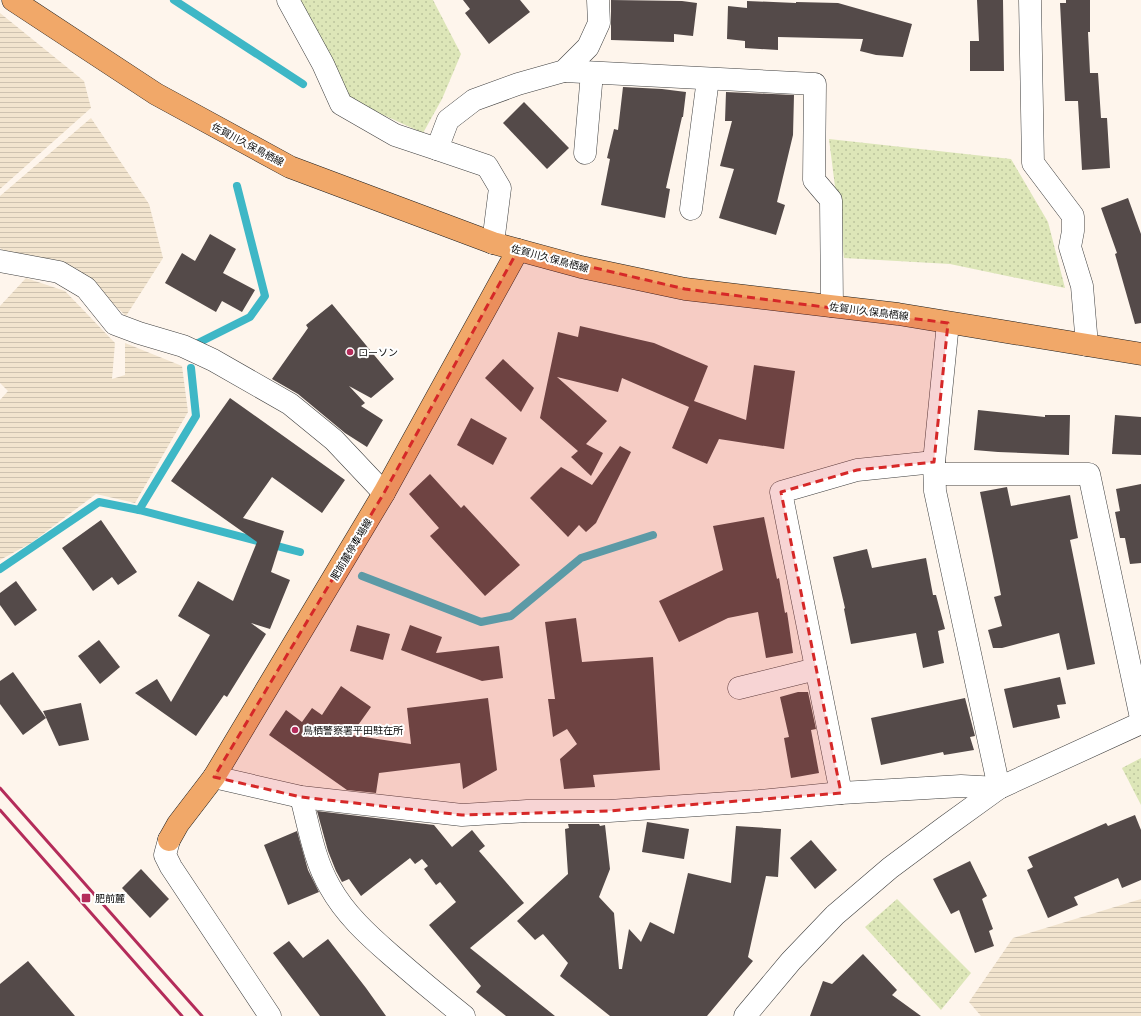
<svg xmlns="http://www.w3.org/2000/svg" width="1141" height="1016" viewBox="0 0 1141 1016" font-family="'Noto Serif','Noto Sans JP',serif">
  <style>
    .farmland { fill: url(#farmland-rules) }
    .green { fill: url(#green-dots) }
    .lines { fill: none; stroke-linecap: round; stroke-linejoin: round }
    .stream { stroke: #3eb7c6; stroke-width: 8 }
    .building { fill: #544a49 }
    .minor-casing { stroke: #3f3f3f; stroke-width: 23 }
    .major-casing { stroke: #1d1d1d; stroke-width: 23 }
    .minor { stroke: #fff; stroke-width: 22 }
    .major { stroke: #f1a869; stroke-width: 22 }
    .rail { stroke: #b42c5a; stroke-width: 3 }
    .marked { fill: #d62828; fill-opacity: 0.2; stroke: #d62828; stroke-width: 3; stroke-dasharray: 8 5; stroke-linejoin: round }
    .poi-dot { fill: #b42c5a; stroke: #fff; stroke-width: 1.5 }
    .labels { text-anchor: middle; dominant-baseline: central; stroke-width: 4; stroke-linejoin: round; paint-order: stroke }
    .street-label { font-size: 10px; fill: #0c0c0c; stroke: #fff }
    .poi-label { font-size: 10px; fill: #0c0c0c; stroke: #fff; text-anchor: start }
  </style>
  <defs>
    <pattern id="farmland-rules" width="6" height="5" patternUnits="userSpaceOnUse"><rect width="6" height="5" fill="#f2e4ce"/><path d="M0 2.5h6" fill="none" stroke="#cec2b0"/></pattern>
    <pattern id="green-dots" width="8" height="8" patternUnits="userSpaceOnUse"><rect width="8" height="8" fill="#dde6b8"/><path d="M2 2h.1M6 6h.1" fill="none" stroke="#bcc49d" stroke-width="1.8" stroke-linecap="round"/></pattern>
  </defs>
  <rect width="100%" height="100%" fill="#fef5ec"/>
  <!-- farmland -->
  <g class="farmland">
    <polygon points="0,13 84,81 91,108 0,189"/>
    <polygon points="91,118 149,204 163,258 126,316 76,268 7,253 0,248 0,196"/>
    <polygon points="26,278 65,291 115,343 112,379 125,375 125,343 182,366 188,412 135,503 96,494 31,543 0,560 0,400 8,391 0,383 0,306"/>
    <polygon points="1141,899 1141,1016 981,1016 969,1002 1013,938"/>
  </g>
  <!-- green -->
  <g class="green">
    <polygon points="300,0 433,0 461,54 442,99 423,133 344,97"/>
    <polygon points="829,139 1011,159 1048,222 1065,288 950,264 844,258"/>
    <polygon points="1141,758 1141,805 1122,768"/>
    <polygon points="897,899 971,973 941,1010 865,927"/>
  </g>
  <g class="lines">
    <!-- stream -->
    <g class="stream">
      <polyline points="174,0 303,84"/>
      <polyline points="198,343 250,317 265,296 237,186"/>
      <polyline points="139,510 196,416 191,368"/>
      <polyline points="0,569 99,502 139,510 300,552"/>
      <polyline points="362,576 481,622 511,616 581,558 653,535"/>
    </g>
  </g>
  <!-- building -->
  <g class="building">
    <polygon points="463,0 520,0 530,12 489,44 465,13 470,9"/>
    <polygon points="611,0 682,1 697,3 693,36 674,34 674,42 611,40"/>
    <polygon points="977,0 1003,0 1004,71 970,71 970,41 979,41"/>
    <polygon points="1066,0 1090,0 1090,32 1088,32 1090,73 1098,73 1101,118 1107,118 1110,168 1082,170 1078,101 1065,101 1060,3 1066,3"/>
    <polygon points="747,1 796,3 796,2 838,3 912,24 903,57 876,55 860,51 863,39 778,37 778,50 745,48 745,41 727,39 728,6 747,8"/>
    <polygon points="623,87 662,89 686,92 683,117 682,117 666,188 670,189 665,218 601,205 610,159 607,158 614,129 618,130"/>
    <polygon points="726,92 794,95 793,135 777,202 785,205 776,235 719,218 734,169 720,166 732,121 725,121"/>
    <polygon points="524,102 569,148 547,169 503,123"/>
    <polygon points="1128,198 1141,234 1141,323 1135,324 1115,254 1117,253 1101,208"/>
    <polygon points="210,234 236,249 223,273 255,290 242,312 222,301 216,312 165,283 182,253 195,261"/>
    <polygon points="332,304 394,379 371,398 349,386 365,403 361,406 383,420 367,447 345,433 298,394 272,379 308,328 306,325"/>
    <polygon points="580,326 654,343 708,366 694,401 746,420 754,365 795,371 784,449 719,439 707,464 672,448 689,407 622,378 618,392 557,377 607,421 586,444 603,453 591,476 571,457 578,451 540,418 558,332 578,337"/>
    <polygon points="503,359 534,388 521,412 485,378"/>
    <polygon points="230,398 345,480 322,513 272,477 243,518 284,531 271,572 290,580 270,629 251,623 266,634 227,697 224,695 196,736 135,693 157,679 171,702 210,635 178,616 198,581 233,601 257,542 171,481"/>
    <polygon points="978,410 1045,417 1045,415 1070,415 1069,455 998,452 974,450"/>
    <polygon points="1115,415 1141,417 1141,455 1112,454"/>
    <polygon points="471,418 507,438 493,465 457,445"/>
    <polygon points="620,446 631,452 596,523 586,532 579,525 568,537 530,498 561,467 592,485"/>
    <polygon points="430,474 461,508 464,505 520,565 485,596 430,536 439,528 409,494"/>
    <polygon points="1141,484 1141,563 1130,564 1125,538 1120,538 1115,512 1120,511 1116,489"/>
    <polygon points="1007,487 1011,506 1070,495 1078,538 1070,540 1095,664 1067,670 1059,633 1002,648 993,648 988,630 1002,626 994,597 1001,595 980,492"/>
    <polygon points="764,517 777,579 779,578 785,613 787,612 793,653 766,658 758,612 728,618 679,642 659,601 723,570 713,526"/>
    <polygon points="101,520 137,572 118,585 112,577 93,591 62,548"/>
    <polygon points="867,549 872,568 926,558 933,595 936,595 945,629 938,631 944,663 923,668 916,633 851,644 844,609 845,608 833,557"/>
    <polygon points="16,581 37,610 15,626 0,605 0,593"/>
    <polygon points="576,618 582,662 653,657 660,770 593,775 595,787 564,789 560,759 577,744 567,729 553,737 548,699 555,699 545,622"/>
    <polygon points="357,625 390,634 383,660 350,651"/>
    <polygon points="410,625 442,637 436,653 499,646 503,678 482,681 401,650"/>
    <polygon points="99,640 120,667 100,684 78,656"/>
    <polygon points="13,672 46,718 23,735 0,704 0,681"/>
    <polygon points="1060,677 1066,704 1057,705 1060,718 1013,728 1004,689"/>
    <polygon points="341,686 371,707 351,735 411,744 407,708 488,698 497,770 463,789 460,763 379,773 376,793 347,790 269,735 286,710 302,722 312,708 322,715"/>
    <polygon points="798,692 808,692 816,729 811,730 819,773 791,778 784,738 789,737 780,697"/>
    <polygon points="965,698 975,736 970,737 974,750 944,755 943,752 881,765 871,718"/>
    <polygon points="81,703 89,740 59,746 43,711"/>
    <polygon points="317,811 434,825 452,847 472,830 485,846 479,851 524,903 470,948 555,1016 506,1016 476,992 481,986 429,925 456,902 440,882 436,885 424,869 428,866 422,859 415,864 410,858 361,896 349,879 342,882 336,871 328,851"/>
    <polygon points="1135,815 1141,830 1141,880 1122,888 1118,878 1074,897 1078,905 1048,918 1027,870 1033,867 1028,857 1106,823 1108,826"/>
    <polygon points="647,822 689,829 684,859 642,852"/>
    <polygon points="568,824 599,824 600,826 605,825 610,869 599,897 614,913 619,969 622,969 629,929 641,942 650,922 674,934 688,873 731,883 736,826 781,829 778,877 766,876 748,957 753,961 707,1016 610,1016 560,976 568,963 543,934 535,940 517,921 568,874 565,829 569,828"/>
    <polygon points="297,831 308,870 319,892 288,905 264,845"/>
    <polygon points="811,840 837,870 815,889 790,858"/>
    <polygon points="970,861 987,896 982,899 993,929 989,931 994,946 975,953 959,910 951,914 933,879"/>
    <polygon points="141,869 169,899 150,918 122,888"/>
    <polygon points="328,939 366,988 386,1016 320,1016 273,953 289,941 303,958"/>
    <polygon points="863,954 897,990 892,995 921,1016 810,1016 823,981 832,984"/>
    <polygon points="28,961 75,1016 0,1016 0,984"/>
  </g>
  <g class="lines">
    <defs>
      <g id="minor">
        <polyline points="288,0 323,64 341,104 395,135 437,149"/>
        <polyline points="1030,0 1033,163 1073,216 1073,231 1070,247 1082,286 1087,345"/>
        <polyline points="564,71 815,84 814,180 831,200 832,306"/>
        <polyline points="585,153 592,73"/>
        <polyline points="691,209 708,79"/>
        <polyline points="493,243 500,188 487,166 437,149 448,120 474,100 518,84 564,71 588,47 599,23 598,0"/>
        <polyline points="0,261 59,272 86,288 115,324 139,333 183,346 213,360 290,404 334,440 384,493"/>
        <polyline points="948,323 934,462 935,491 999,788"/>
        <polyline points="935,474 1089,474 1141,718"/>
        <polyline points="739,688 816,669"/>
        <polyline points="214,777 301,797 462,815 527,811 609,811 759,801 841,793 961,786 999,788"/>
        <polyline points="841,793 781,492 857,470 934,462"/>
        <path d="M301,797C309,827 314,860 330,887C345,914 368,935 391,955C415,976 439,996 464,1016"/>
        <polyline points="169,840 165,855 171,867 270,1016"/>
        <polyline points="745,1016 791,961 835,915 890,868 945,827 999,788 1141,723"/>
      </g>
      <g id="major">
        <polyline points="13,0 156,94 290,167 493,243 581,267 685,289 898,314 1141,354"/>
        <polyline points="169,840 178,824 214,777 384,493 518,250"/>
      </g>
    </defs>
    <!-- minor casing -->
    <use href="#minor" class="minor-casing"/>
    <!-- major casing -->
    <use href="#major" class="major-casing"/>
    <!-- minor -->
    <use href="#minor" class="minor"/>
    <!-- major -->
    <use href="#major" class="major"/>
    <!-- rail -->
    <g class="rail">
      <polyline points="0,788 202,1016"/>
      <polyline points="0,810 182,1016"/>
    </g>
  </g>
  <!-- marked area -->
  <path class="marked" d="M518,250L685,289L948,323L934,462L857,470L781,492L841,793L609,811L462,815L301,797L214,777L384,493Z"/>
  <!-- markers -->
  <g class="poi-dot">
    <circle cx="350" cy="352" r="4"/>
    <circle cx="295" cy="730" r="4"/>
    <rect x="81" y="893" width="10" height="10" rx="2"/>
  </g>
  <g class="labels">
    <!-- street labels -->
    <g class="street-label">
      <text transform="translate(248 144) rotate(28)">佐賀川久保鳥栖線</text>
      <text transform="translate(550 258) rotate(15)">佐賀川久保鳥栖線</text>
      <text transform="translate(869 311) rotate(7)">佐賀川久保鳥栖線</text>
      <text transform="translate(351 549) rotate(-59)">肥前麓停車場線</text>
    </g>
    <!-- poi labels -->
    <g class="poi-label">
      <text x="358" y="352">ローソン</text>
      <text x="303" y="730">鳥栖警察署平田駐在所</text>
      <text x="95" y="898">肥前麓</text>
    </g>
  </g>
</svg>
